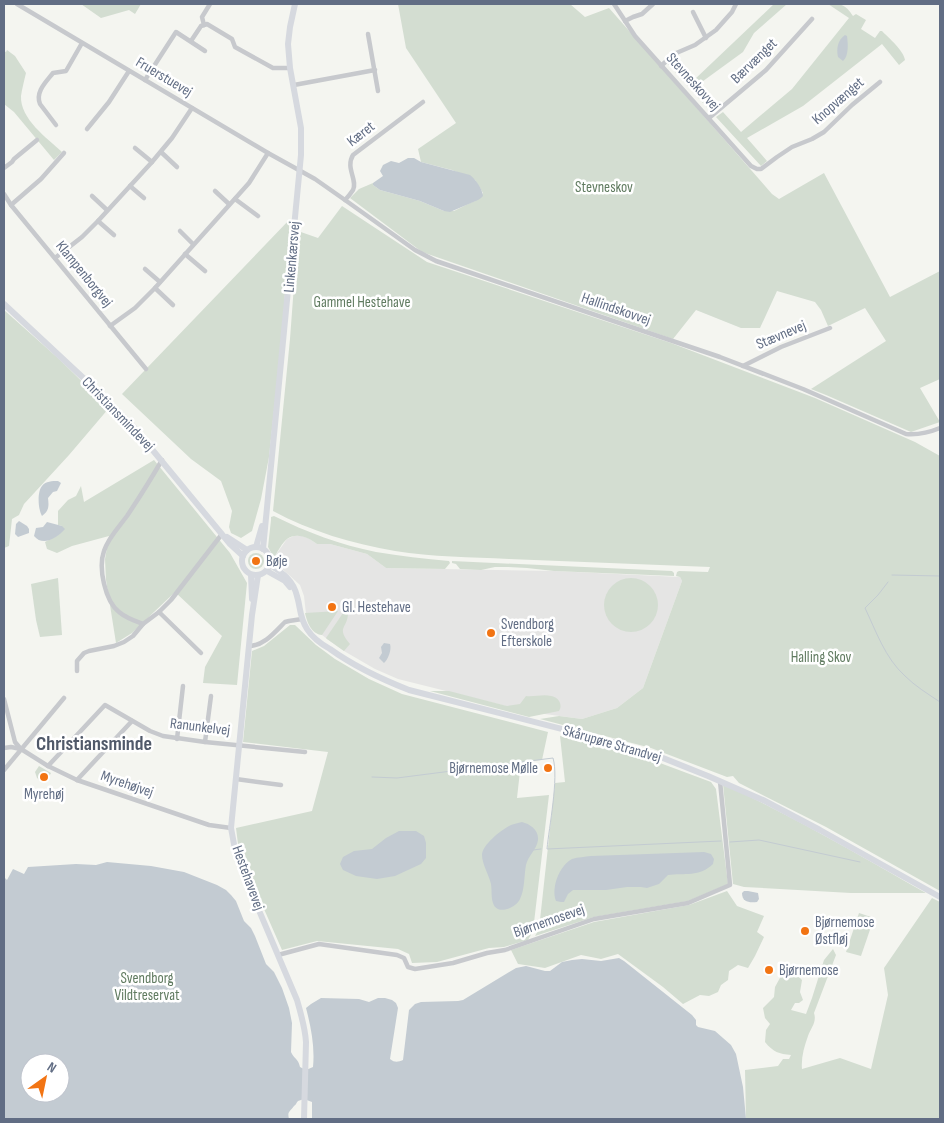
<svg xmlns="http://www.w3.org/2000/svg" width="944" height="1123" viewBox="0 0 944 1123" font-family="'Sofia Sans Condensed',sans-serif">
  <style>
    .built { fill: #e5e5e4 }
    .green { fill: #d3ddd1 }
    .water { fill: #c3cbd2; fill-rule: evenodd }
    .lines { fill: none; stroke-linecap: round; stroke-linejoin: round }
    .stream { stroke: #c3cbd2; stroke-width: 1 }
    .street { stroke: #c7c9cd; stroke-width: 4.5 }
    .secondary { stroke: #d6d9df; stroke-width: 6 }
    .poi-dot { fill: #f27413; stroke: #fff; stroke-width: 2 }
    .labels { text-anchor: middle; dominant-baseline: central; stroke-width: 5; stroke-linejoin: round; paint-order: stroke }
    .street-label { font-size: 15px; fill: #616d84; stroke: #fff }
    .park-label { font-size: 15px; fill: #607b60; stroke: #fff }
    .poi-label { font-size: 15px; fill: #616d84; stroke: #fff; text-anchor: start }
    .district-label { font-size: 20px; font-weight: bold; fill: #505969; stroke: #fff }
  </style>
  <rect width="100%" height="100%" fill="#f4f5f0"/>
  <!-- built -->
  <polygon class="built" points="294,536 302,536 308,538 317,544 330,544 367,554 386,568 554,571 680,577 682,581 643,688 617,708 582,719 530,712 398,679 375,669 344,651 327,639 311,626 306,614 304,596 300,585 289,575 275,563 273,556 275,556 287,539"/>
  <!-- green -->
  <g class="green">
    <polygon points="81,4 141,4 135,14 129,10 101,18"/>
    <polygon points="398,4 570,4 585,17 609,8 772,194 779,199 824,173 890,297 940,271 940,379 920,388 940,422 911,432 826,395 811,389 886,341 865,308 828,326 821,310 815,302 777,291 760,328 741,328 696,310 673,339 422,252 350,198 359,189 373,183 373,185 380,190 420,201 444,211 454,211 470,203 475,201 483,193 475,180 452,170 421,162 418,149 456,123 406,48"/>
    <polygon points="774,4 787,4 754,33 743,52 699,84 718,107 713,112 711,112 667,63 677,55 679,65 694,80"/>
    <path d="M828,4C842,4 845,4 853,16L856,14L866,20L861,29L875,38L880,31H882C889,38 904,51 905,60L899,65L882,44L803,106L747,138L767,161L761,166L716,117L723,112L741,132L792,89L849,18Z"/>
    <path d="M7,50L15,56L26,73C24,81 22,89 21,96C20,119 47,138 62,152L54,160L14,112L4,104V51L6,52Z"/>
    <path d="M342,206L427,262L671,343L815,398L915,442L940,456V891L826,827L739,783L733,776L727,777L651,748L540,719L559,716L582,719L617,708L643,688L682,581L680,577L676,576L677,572L679,571L708,572L710,567C643,564 576,562 509,559C471,557 432,557 395,551C353,544 310,531 273,511L290,339L298,231L318,238Z"/>
    <polygon points="290,219 290,223 282,336 269,457 261,499 252,531 241,538 231,533 229,527 232,511 221,481 191,459 122,394"/>
    <polygon points="4,310 59,359 109,408 69,455 24,504 19,515 12,519 9,546 4,548"/>
    <polygon points="154,460 230,553 247,583 237,685 203,683 205,667 222,636 175,592 132,633 116,643 106,580 105,559 109,536 72,546 57,553 47,549 45,542 58,535 62,526 58,525 58,511 68,500 76,496 81,486 84,502"/>
    <path d="M274,516C306,532 341,545 376,552C400,556 425,559 449,561L450,563L445,569L386,568L367,554L330,544H317C309,538 297,532 287,539C282,543 278,551 275,556H273L268,547L271,520V517Z"/>
    <circle cx="256" cy="561" r="8"/>
    <polygon points="452,561 672,571 674,573 674,576 554,571 527,568 508,567 495,567 481,570 460,569 456,564 452,563"/>
    <circle cx="631" cy="605" r="27"/>
    <polygon points="58,578 62,635 40,637 36,620 31,584"/>
    <path d="M338,611L322,635C311,634 307,622 305,613Z"/>
    <path d="M343,613L348,614C347,629 336,627 350,644L344,651L327,639L326,638Z"/>
    <polygon points="290,625 295,625 316,645 335,659 369,679 402,694 548,732 542,760 521,762 517,798 549,795 533,931 528,940 504,947 489,948 437,962 412,963 409,954 398,949 317,941 282,950 239,852 236,828 312,811 328,752 243,742 252,651 264,646"/>
    <path d="M430,691H449L507,706L520,704L526,696C534,697 543,694 551,696C559,697 563,705 559,711L529,717Z"/>
    <polygon points="560,736 652,760 711,782 716,789 728,884 688,901 594,917 535,936 539,929 555,783 565,782"/>
    <polygon points="39,766 51,773 47,780 41,781 37,778 35,772"/>
    <path d="M723,784C793,816 859,855 926,893H851L744,887L733,884Z"/>
    <polygon points="727,891 737,906 764,916 757,932 764,937 755,956 748,968 738,965 729,971 728,980 721,985 718,992 709,996 700,995 683,1004 663,987 618,954 601,959 581,955 545,968 518,964 511,950 594,922 689,905"/>
    <path d="M932,898L940,902V1119H746L745,1070L778,1066L783,1059H789L791,1055C779,1054 773,1052 765,1042L766,1030L770,1024L765,1018L763,1008L774,997L775,987L787,965L802,980L800,992L803,1000L799,1003H795L791,1010L806,1014L812,998L824,960L833,949L836,955L814,1013C817,1022 811,1028 808,1036C804,1047 801,1058 802,1069L840,1058L871,1069L888,995L884,968Z"/>
    <polygon points="859,913 874,918 861,956 846,952"/>
  </g>
  <!-- water -->
  <g class="water">
    <path d="M845,35L847,36C848,43 849,56 843,61L838,57C836,48 838,40 845,35Z"/>
    <path d="M408,158H414L421,162L470,175C476,180 482,188 483,196L481,198L478,200L450,212L444,211L420,201L380,190L373,185V183L383,176L380,171L383,165L391,161L399,163Z"/>
    <path d="M58,481L61,483L57,491L53,492L48,498C49,506 49,511 42,516C38,509 37,492 42,486C46,481 52,481 58,481Z"/>
    <polygon points="19,521 27,526 29,529 29,533 18,537 15,534 16,524"/>
    <path d="M47,522L62,526L65,529C57,538 43,547 34,536L36,528L43,527Z"/>
    <path d="M384,643L390,644C392,649 388,660 384,663L379,658L382,653L381,647Z"/>
    <path d="M522,822C530,824 539,830 538,840C537,849 528,856 526,865C524,875 525,889 520,899C516,908 497,916 493,903C491,897 492,891 491,884C489,875 482,864 482,855C482,845 502,829 511,825C514,824 518,823 522,822Z"/>
    <polygon points="399,831 416,831 424,836 426,843 426,858 421,864 395,876 377,879 356,876 343,870 340,864 343,857 354,851 372,849 386,838"/>
    <path d="M704,852L711,854L714,859L713,864C700,877 684,873 668,875L659,884L647,888L641,887H627L606,890H573L568,894L564,902H561L556,901C551,888 559,866 572,859C578,857 585,857 591,856Z"/>
    <path d="M107,862L151,866L184,872L217,885L226,890L231,895L236,901L244,921L251,928L255,936L266,964L274,972L282,988L289,1008L292,1023L291,1052C294,1059 298,1058 300,1067L306,1070L313,1067C315,1047 311,1027 306,1008L311,1004L321,998L359,999L369,1002L378,998H385L392,1000L396,1003L398,1008L390,1059C395,1063 398,1062 403,1060L409,1010L415,1004L421,1002L458,1001L463,1000L516,968L526,966L545,971H550L562,962L572,960L582,959L601,961L619,958L624,961L692,1015L696,1020V1025L698,1027L715,1031L731,1045L736,1054L743,1087L746,1119H312V1102L304,1099L298,1101C296,1103 296,1105 294,1106C290,1112 287,1111 289,1119H4V877L7,880L13,869L24,874L28,867L76,864L96,865ZM30,1063H60V1093H30Z"/>
    <path d="M744,891H748L758,893L759,899L757,902C749,903 742,902 742,893Z"/>
  </g>
  <g class="lines">
    <!-- stream -->
    <g class="stream">
      <polyline points="892,575 940,576"/>
      <path d="M888,582L878,595L865,608C876,631 885,658 905,676C915,686 928,694 940,702"/>
      <path d="M372,777L397,778L553,758C559,778 549,827 547,849L721,841"/>
      <polyline points="730,842 759,840 860,862"/>
      <polyline points="533,850 541,849"/>
    </g>
    <!-- street -->
    <g class="street">
      <path d="M17,4L268,153L315,179L345,200L415,250L436,261L720,357L803,389L906,434C919,435 928,433 940,428"/>
      <polyline points="614,4 635,36 751,166 757,169 761,169 777,157 792,147 812,139 824,132 852,105 880,82"/>
      <polyline points="693,12 706,38"/>
      <polyline points="625,21 633,17 642,14 653,4"/>
      <polyline points="204,25 207,24 232,39 235,47 273,68 290,68"/>
      <polyline points="368,34 378,91"/>
      <polyline points="191,41 201,26 204,25 202,17 210,4"/>
      <polyline points="661,66 674,54 695,45 716,30 732,12 736,4"/>
      <polyline points="145,80 176,32 205,51"/>
      <polyline points="294,85 375,70"/>
      <polyline points="709,118 766,70 812,19"/>
      <path d="M56,125L40,104C35,92 46,82 53,73L66,71L82,43"/>
      <polyline points="87,129 109,102 129,71"/>
      <polyline points="135,148 152,162"/>
      <polyline points="161,152 177,167"/>
      <polyline points="4,168 12,162 14,159 37,140"/>
      <polyline points="130,186 144,198"/>
      <polyline points="215,191 229,204"/>
      <polyline points="4,194 11,205 146,369"/>
      <polyline points="92,196 107,210"/>
      <polyline points="235,199 258,216"/>
      <path d="M345,200C348,197 351,193 353,190C358,180 345,168 353,155L423,102"/>
      <polyline points="11,205 41,179 64,153"/>
      <polyline points="98,221 114,235"/>
      <polyline points="180,231 193,244"/>
      <polyline points="185,254 205,271"/>
      <polyline points="55,258 82,237 98,221 152,162 172,138 192,108"/>
      <polyline points="145,269 160,282"/>
      <polyline points="155,288 173,305"/>
      <polyline points="110,326 135,308 155,288 249,183 268,153"/>
      <polyline points="743,366 781,347 830,328"/>
      <polyline points="159,612 201,653"/>
      <path d="M143,624C135,621 126,618 119,612C105,601 98,568 104,551C108,538 119,527 127,516C139,498 151,479 162,460"/>
      <path d="M249,646C264,646 275,632 285,622L289,621L302,619"/>
      <polyline points="77,671 77,661 84,653 89,651 114,646 124,642 133,636 143,624 159,612 171,600 222,534"/>
      <polyline points="4,699 15,742 20,748"/>
      <polyline points="177,739 183,686"/>
      <polyline points="205,742 211,696"/>
      <polyline points="4,748 11,747 21,749 48,766 77,780 209,825 231,828"/>
      <polyline points="48,766 105,705 150,731 163,736 205,742 305,752"/>
      <polyline points="4,770 64,698"/>
      <polyline points="236,779 281,785"/>
      <polyline points="77,780 132,721"/>
      <polyline points="278,955 319,944 397,955 404,958 408,967 415,969 453,963 487,953 505,950 594,919 688,903 730,885 720,781"/>
    </g>
    <!-- secondary -->
    <g class="secondary">
      <polyline points="4,304 107,400 132,425 230,544 243,556"/>
      <polyline points="227,537 247,550"/>
      <circle cx="256" cy="561" r="14"/>
      <polyline points="256,547 262,526"/>
      <polyline points="263,549 301,155 301,128 290,68 288,44 290,27 295,4"/>
      <path d="M270,565C283,573 293,580 297,596C301,609 299,616 307,629C312,637 321,644 330,649C355,667 381,679 409,690L613,742L658,756L708,776L763,800L820,830L940,897"/>
      <polyline points="267,571 285,581 290,587"/>
      <polyline points="251,575 252,599"/>
      <path d="M258,575L252,615L231,828L236,855L241,868L297,1000C301,1014 305,1027 306,1042L304,1119"/>
    </g>
  </g>
  <!-- markers -->
  <g class="poi-dot">
    <circle cx="256" cy="561" r="5"/>
    <circle cx="332" cy="607" r="5"/>
    <circle cx="491" cy="633" r="5"/>
    <circle cx="548" cy="768" r="5"/>
    <circle cx="44" cy="777" r="5"/>
    <circle cx="805" cy="931" r="5"/>
    <circle cx="769" cy="970" r="5"/>
  </g>
  <g class="labels">
    <!-- street labels -->
    <g class="street-label">
      <text transform="translate(754 61) rotate(-44)">Bærvænget</text>
      <text transform="translate(164 77) rotate(31)">Fruerstuevej</text>
      <text transform="translate(693 82) rotate(48)">Stevneskovvej</text>
      <text transform="translate(838 101) rotate(-41)">Knopvænget</text>
      <text transform="translate(361 134) rotate(-38)">Kæret</text>
      <text transform="translate(292 257) rotate(-85)">Linkenkærsvej</text>
      <text transform="translate(84 274) rotate(51)">Klampenborgvej</text>
      <text transform="translate(616 309) rotate(19)">Hallindskovvej</text>
      <text transform="translate(781 335) rotate(-23)">Stævnevej</text>
      <text transform="translate(118 414) rotate(46)">Christiansmindevej</text>
      <text transform="translate(200 727) rotate(7)">Ranunkelvej</text>
      <text transform="translate(612 744) rotate(16)">Skårupøre Strandvej</text>
      <text transform="translate(127 784) rotate(19)">Myrehøjvej</text>
      <text transform="translate(248 878) rotate(70)">Hestehavevej</text>
      <text transform="translate(549 921) rotate(-19)">Bjørnemosevej</text>
    </g>
    <!-- park labels -->
    <g class="park-label">
      <text x="604" y="187">Stevneskov</text>
      <text x="362" y="302">Gammel Hestehave</text>
      <text x="821" y="657">Halling Skov</text>
      <text x="147" y="978">Svendborg<tspan x="147" dy="17">Vildtreservat</tspan></text>
    </g>
    <!-- poi labels -->
    <g class="poi-label">
      <text x="266" y="561">Bøje</text>
      <text x="342" y="607">Gl. Hestehave</text>
      <text x="501" y="624">Svendborg<tspan x="501" dy="17">Efterskole</tspan></text>
      <text x="538" y="768" text-anchor="end">Bjørnemose Mølle</text>
      <text x="44" y="794" text-anchor="middle">Myrehøj</text>
      <text x="815" y="922">Bjørnemose<tspan x="815" dy="17">Østfløj</tspan></text>
      <text x="779" y="970">Bjørnemose</text>
    </g>
    <!-- district labels -->
    <g class="district-label">
      <text x="94" y="744">Christiansminde</text>
    </g>
  </g>
  <!-- border -->
  <rect width="944" height="1123" fill="none" stroke="#616d84" stroke-width="10"/>
  <!-- north arrow -->
  <g transform="translate(45 1078) rotate(33)"><circle r="24" fill="#ffffff" stroke="#c0c5ce"/>
  <path d="M0-4L9 19L0 12L-9 19Z" fill="#f27413"/>
  <text y="-8" font-size="14" font-weight="bold" text-anchor="middle" fill="#616d84">N</text>
  </g>
</svg>
